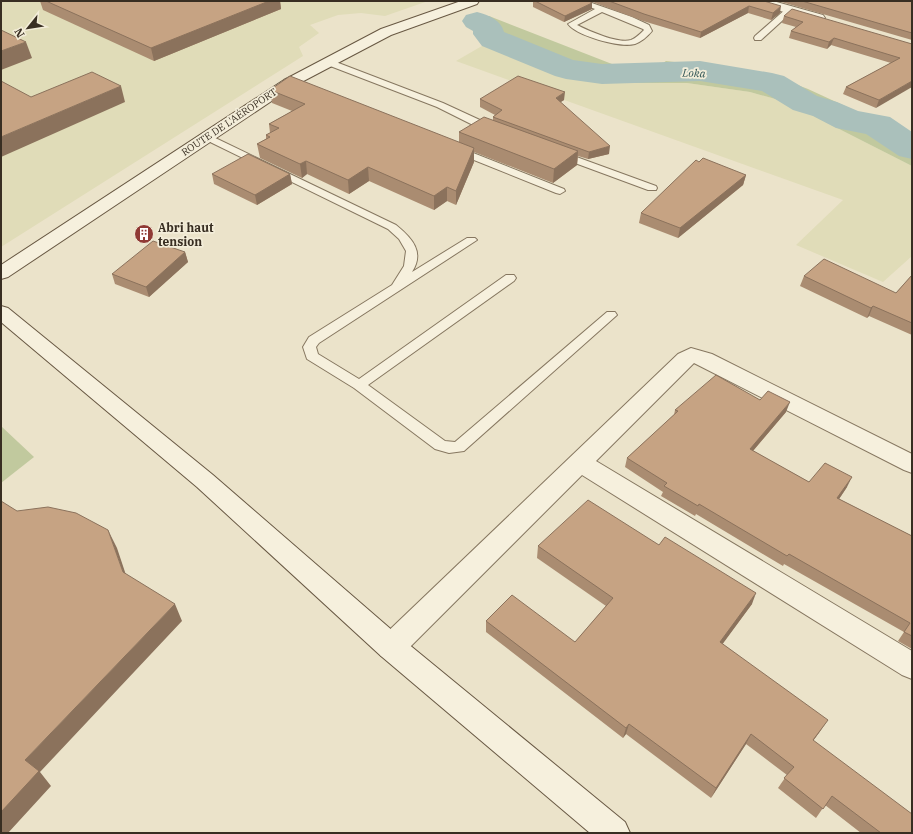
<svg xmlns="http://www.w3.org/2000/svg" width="913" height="834" viewBox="0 0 913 834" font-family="'IBM Plex Serif',serif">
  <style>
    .farmland { fill: #e0dcb8 }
    .green { fill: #c1c99e }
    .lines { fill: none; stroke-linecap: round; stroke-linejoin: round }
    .river { fill: #aac0bb; fill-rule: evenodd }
    .lane-casing { stroke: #867760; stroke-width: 2 }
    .street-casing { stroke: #867760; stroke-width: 2 }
    .secondary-casing { stroke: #685843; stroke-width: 2 }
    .lane { fill: #f6f0dd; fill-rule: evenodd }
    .street { fill: #f6f0dd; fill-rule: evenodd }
    .secondary { fill: #f6f0dd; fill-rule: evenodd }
    .wall { fill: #aa8c71 }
    .shaded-wall { fill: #8b725c }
    .building { fill: #c6a383; stroke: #8b725c }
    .labels { text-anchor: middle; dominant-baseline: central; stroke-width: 3.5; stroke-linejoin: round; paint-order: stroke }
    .far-street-label { font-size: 10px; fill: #382e22; stroke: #f3edd9 }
    .far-water-label { font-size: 11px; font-style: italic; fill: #335756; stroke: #f3edd9 }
    .poi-label { font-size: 12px; font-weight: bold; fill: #382e22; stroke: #f3edd9; text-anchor: start }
  </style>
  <rect width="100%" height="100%" fill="#ebe3ca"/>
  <!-- farmland -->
  <g class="farmland">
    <polygon points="1,1 428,1 385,16 361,13 338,15 310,25 319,33 299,47 303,56 1,247"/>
    <polygon points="494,39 573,79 602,83 687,83 750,92 786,102 912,166 912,256 883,282 796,245 843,200 456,61"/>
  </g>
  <!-- green -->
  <g class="green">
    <polygon points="489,16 612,64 659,66 666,61 766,73 808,89 912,137 912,166 786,102 750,92 687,83 602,83 573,79 466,25"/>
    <polygon points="1,426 34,457 1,483"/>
  </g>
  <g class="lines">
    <!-- river -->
    <path class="river" d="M477,12C489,15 501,20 504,32L573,60L602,64L700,61L772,73L784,76L817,96L837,102L858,111L890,117L912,132V159L899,156L866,134L836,128L813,116L793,110L762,91L700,81L602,84L566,79L555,76L482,46L473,34V31L466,27L462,21L466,15Z"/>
    <defs>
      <g id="lane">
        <path d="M575,1H586L632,17L649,25L652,31C648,36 641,42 635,44C620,48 577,36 568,24L595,9ZM602,12L643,29L644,30C640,34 636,38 631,40C618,44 589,31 577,25Z"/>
        <polygon points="787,8 793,8 794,10 761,40 755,40 754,38 755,36"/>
        <polygon points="328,59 443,103 495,127 497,129 492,132 471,124 437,107 325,64 324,62 325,60"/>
        <path d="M207,134L396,225C412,238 425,252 412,272L467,238H475L477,240L319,343L316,347L318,354L359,379L506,275H514L516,278L514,281L368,385L445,441L455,442L607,312H615L617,315L464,451L449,453L435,449L354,388L307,359L303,347L309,337L392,285L404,266L406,251L399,239L388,229L204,139L202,137Z"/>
        <polygon points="458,147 564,189 565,191 560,194 556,193 454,152 453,150"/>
        <polygon points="560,151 656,186 657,188 656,190 648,190 556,156 555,154"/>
      </g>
      <g id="street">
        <polygon points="754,1 773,1 823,15 825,18 823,21 819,22 756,4"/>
        <polygon points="691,348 712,354 912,454 912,473 904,470 694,363 596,461 912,651 912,679 902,675 582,475 401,656 391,659 381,656 377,647 381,638 678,354"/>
      </g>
      <g id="secondary">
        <polygon points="461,1 479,1 477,4 391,35 294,86 8,277 1,279 1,265 284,80 381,29"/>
        <polygon points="1,306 8,308 213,475 401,638 625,822 630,833 590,833 381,656 197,487 1,322"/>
      </g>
    </defs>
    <!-- lane casing -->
    <use href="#lane" class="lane-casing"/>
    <!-- street casing -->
    <use href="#street" class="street-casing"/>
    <!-- secondary casing -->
    <use href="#secondary" class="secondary-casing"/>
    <!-- lane -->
    <use href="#lane" class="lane"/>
    <!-- street -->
    <use href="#street" class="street"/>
    <!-- secondary -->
    <use href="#secondary" class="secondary"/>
  </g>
  <!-- wall -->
  <g class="wall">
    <polygon points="40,1 280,1 281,9 154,61 43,10"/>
    <polygon points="533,1 589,1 592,3 592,9 564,22 533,7"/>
    <polygon points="590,1 764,1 780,13 771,20 748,13 700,38 643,21"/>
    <polygon points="778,1 912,1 912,40"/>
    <polygon points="784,16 912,44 876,108 843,94 846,87 891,63 831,45 827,49 789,38 791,31 796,27 782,23"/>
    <polygon points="270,90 459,142 459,132 493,120 493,117 495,115 480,107 480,99 564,100 560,102 609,154 588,159 578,156 577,165 553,183 474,152 474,162 456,205 447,201 434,210 369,181 349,194 307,174 302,178 260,158 257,144 266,139 266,135 270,133 269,124 292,111 272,103"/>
    <polygon points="699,162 746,175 743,185 678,238 639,223 641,213"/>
    <polygon points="212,174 290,174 292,184 257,205 214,184"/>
    <polygon points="185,252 188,262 149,297 115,284 112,274"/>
    <polygon points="912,275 912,335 869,316 867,318 800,286 804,276 896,293"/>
    <polygon points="760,400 786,412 753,451 809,482 847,487 839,499 912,536 912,649 898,641 904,632 784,564 783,566 696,514 695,516 661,496 663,492 625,467 627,458 674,415 675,410"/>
    <polygon points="538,546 752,604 722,644 821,730 813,741 912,833 861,833 825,805 816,818 778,788 787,775 746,744 711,798 626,734 623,738 486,632 486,621 575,642 606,606 537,558"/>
  </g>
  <!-- shaded-wall -->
  <g class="shaded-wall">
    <polygon points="269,1 280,1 281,9 154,61 151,48"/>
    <polygon points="592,3 592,9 564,22 565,16"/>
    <polygon points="749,6 748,13 700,38 701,32"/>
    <polygon points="781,6 780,13 771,20 773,13"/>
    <polygon points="834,38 831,45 827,49 829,42"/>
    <polygon points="26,42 32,58 1,70 1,51"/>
    <polygon points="912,81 912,87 876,108 879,100"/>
    <polygon points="121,86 125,102 1,157 1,137"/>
    <polygon points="565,92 564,100 555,106 556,98"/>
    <polygon points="610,146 609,154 588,159 589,152"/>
    <polygon points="474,148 474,162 456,205 456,191"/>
    <polygon points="578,151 577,165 553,183 554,169"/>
    <polygon points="306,161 307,174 302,178 300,164"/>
    <polygon points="368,167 369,181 349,194 348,180"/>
    <polygon points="290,174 292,184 257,205 255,195"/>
    <polygon points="746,175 743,185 678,238 680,228"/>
    <polygon points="447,187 447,201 434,210 434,196"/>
    <polygon points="185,252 188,262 149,297 146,287"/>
    <polygon points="873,306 869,316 867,318 871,308"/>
    <polygon points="790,402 786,412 746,459 750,449"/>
    <polygon points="852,477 847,487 833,508 837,498"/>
    <polygon points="108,530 117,548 131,590 123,572"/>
    <polygon points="756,593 752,604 716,653 720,642"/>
    <polygon points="175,604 182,621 40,772 51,786 8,833 1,833 1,812 25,760"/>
    <polygon points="828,720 821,730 806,750 813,740"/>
    <polygon points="629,724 626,734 623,738 626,728"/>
    <polygon points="751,734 746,744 711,798 716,788"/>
  </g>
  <!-- building -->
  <g class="building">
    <polygon points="46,1 269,1 151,48"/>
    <polygon points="535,1 589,1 592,3 565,16"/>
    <polygon points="609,1 764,1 781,6 773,13 749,6 701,32 644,14"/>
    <polygon points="802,1 912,1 912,33"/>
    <polygon points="792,9 912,44 912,81 879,100 846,87 900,58 834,38 829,42 791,31 803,22 784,16"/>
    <polygon points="1,30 26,42 1,51"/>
    <polygon points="92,72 121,86 1,137 1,81 31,97"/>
    <polygon points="290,76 474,148 456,191 447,187 434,196 368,167 348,180 306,161 300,164 257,144 270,137 266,135 279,128 269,124 305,104 270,90"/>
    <polygon points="518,76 565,92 556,98 610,146 589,152 493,117 502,110 480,99"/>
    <polygon points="484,117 578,151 554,169 459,132"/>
    <polygon points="248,154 290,174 255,195 212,174"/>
    <polygon points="703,158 746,175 680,228 641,213 696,160 699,162"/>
    <polygon points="153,241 185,252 146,287 112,274"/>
    <polygon points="824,259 896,293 912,275 912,323 873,306 871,308 804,276"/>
    <polygon points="716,375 760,400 768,391 790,402 750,449 809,482 825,463 852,477 837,498 912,536 912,636 904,632 910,623 789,554 787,556 699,504 698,506 664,486 667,483 627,458 678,411 675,410"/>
    <polygon points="588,500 659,545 665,537 756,593 720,642 828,720 813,740 912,814 912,833 881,833 832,796 823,809 784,778 794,767 751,734 716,788 629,724 626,728 486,621 512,595 575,642 613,598 538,546"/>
    <polygon points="1,501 17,511 48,507 76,513 108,530 123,572 175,604 25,760 39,771 1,812"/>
  </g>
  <!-- icons -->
  <defs>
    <symbol id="building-disc" viewBox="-11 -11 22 22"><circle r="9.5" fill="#903a35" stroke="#f3edd9"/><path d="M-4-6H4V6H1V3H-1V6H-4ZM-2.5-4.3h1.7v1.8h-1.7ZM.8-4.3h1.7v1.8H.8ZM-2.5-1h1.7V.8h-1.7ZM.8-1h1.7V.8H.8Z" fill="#fff"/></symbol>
  </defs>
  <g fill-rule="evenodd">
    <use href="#building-disc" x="133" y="223" width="22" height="22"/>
  </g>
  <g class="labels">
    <!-- far-street labels -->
    <g class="far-street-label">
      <text transform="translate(229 122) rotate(-34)">ROUTE DE L'AÉROPORT</text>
    </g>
    <!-- far-water labels -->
    <g class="far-water-label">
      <text transform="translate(694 73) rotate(2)">Loka</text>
    </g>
    <!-- poi labels -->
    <g class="poi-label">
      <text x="158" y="227">Abri haut<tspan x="158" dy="14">tension</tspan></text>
    </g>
  </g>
  <!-- border -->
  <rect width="913" height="834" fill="none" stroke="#382e22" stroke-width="4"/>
  <!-- north arrow -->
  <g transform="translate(28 28) rotate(240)" stroke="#f3edd9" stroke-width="3" paint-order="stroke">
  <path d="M0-3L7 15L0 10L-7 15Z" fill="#382e22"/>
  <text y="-6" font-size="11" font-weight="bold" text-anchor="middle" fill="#382e22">N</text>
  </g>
</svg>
